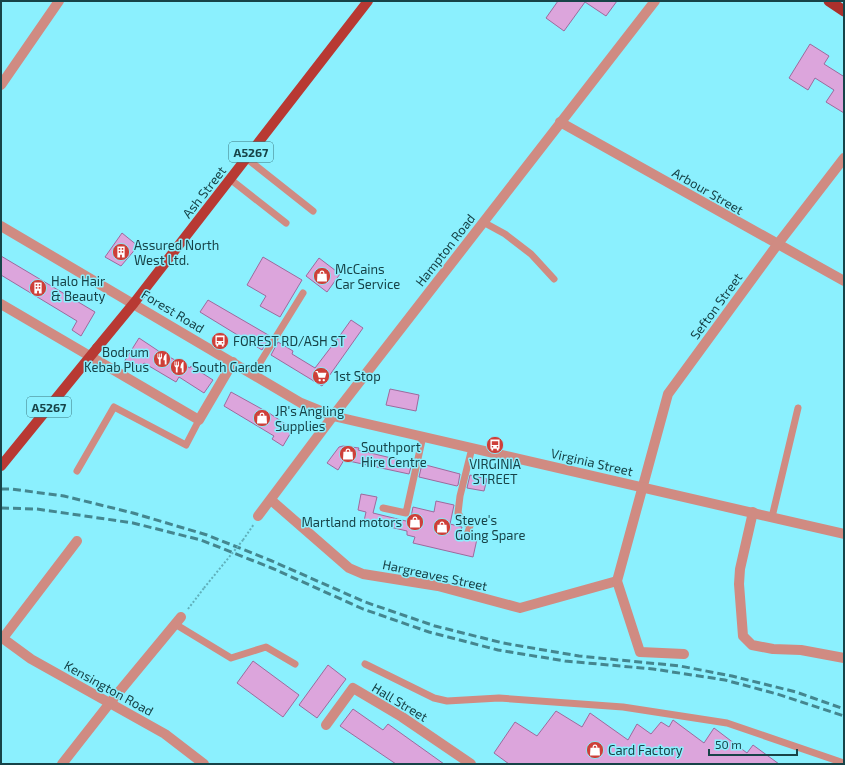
<svg xmlns="http://www.w3.org/2000/svg" width="845" height="765" viewBox="0 0 845 765" font-family="'Exo 2',sans-serif">
  <style>
    .building { fill: #dca5dc; stroke: #9d6a9d }
    .lines { fill: none; stroke-linecap: round; stroke-linejoin: round }
    .path { stroke: #60b0bb; stroke-width: 2; stroke-dasharray: 2 2; stroke-linecap: butt }
    .service { stroke: #d08b82; stroke-width: 7 }
    .minor { stroke: #d08b82; stroke-width: 10 }
    .tertiary { stroke: #d08b82; stroke-width: 10 }
    .primary { stroke: #b83933; stroke-width: 10 }
    .trunk { stroke: #ab302c; stroke-width: 11 }
    .rail { stroke: #44868f; stroke-width: 3; stroke-dasharray: 8 4; stroke-linecap: butt }
    .path-bridge { stroke: #60b0bb; stroke-width: 2; stroke-dasharray: 2 2; stroke-linecap: butt }
    .primary-bridge { stroke: #b83933; stroke-width: 10 }
    .labels { text-anchor: middle; dominant-baseline: central; stroke-width: 3; stroke-linejoin: round; paint-order: stroke }
    .shield { fill: #8bf0fe; stroke: #3a777f; stroke-width: 1 }
    .shield-label { font-size: 12px; font-weight: bold; fill: #174348 }
    .street-label { font-size: 13px; fill: #174348; stroke: #8bf0fe }
    .poi-label { font-size: 13px; fill: #174348; stroke: #8bf0fe; text-anchor: start }
  </style>
  <rect width="100%" height="100%" fill="#8bf0fe"/>
  <!-- building -->
  <g class="building">
    <polygon points="558,1 617,1 606,16 585,2 564,31 546,18"/>
    <polygon points="810,44 829,56 824,64 843,76 844,74 844,113 826,102 834,90 815,78 808,90 789,78"/>
    <polygon points="122,233 138,246 121,266 105,257"/>
    <polygon points="1,256 95,312 81,336 72,330 77,321 1,275"/>
    <polygon points="263,257 302,280 280,317 260,306 266,296 247,285"/>
    <polygon points="319,258 340,274 327,292 306,276"/>
    <polygon points="208,300 270,336 262,350 200,312"/>
    <polygon points="351,320 363,328 322,386 271,355 278,342 293,351 292,354 315,368 341,334"/>
    <polygon points="139,338 160,352 190,368 191,366 213,380 204,393 179,377 176,382 144,363 139,371 124,362"/>
    <polygon points="390,389 419,395 416,411 386,405"/>
    <polygon points="231,392 269,413 293,429 283,446 272,439 274,436 224,406"/>
    <polygon points="343,446 359,448 358,450 412,463 409,474 344,460 338,470 327,463 339,447"/>
    <polygon points="422,464 460,474 458,485 457,486 419,477"/>
    <polygon points="470,475 487,479 484,491 467,488"/>
    <polygon points="361,494 377,497 373,513 410,522 413,507 434,512 436,501 454,505 450,524 462,527 460,534 477,539 473,557 413,543 415,537 407,535 407,531 364,521 366,512 358,510"/>
    <polygon points="253,661 299,695 283,717 237,683"/>
    <polygon points="328,665 346,679 317,718 299,705"/>
    <polygon points="353,709 383,730 388,724 444,764 396,764 340,726"/>
    <polygon points="556,711 582,727 590,713 628,740 637,724 651,734 661,722 669,727 673,720 704,743 714,728 747,753 753,745 779,764 509,764 494,753 515,722 537,736"/>
  </g>
  <g class="lines">
    <!-- path -->
    <g class="path">
      <polyline points="243,540 254,524"/>
      <polyline points="188,609 204,588"/>
    </g>
    <!-- service -->
    <g class="service">
      <polyline points="246,158 313,211"/>
      <polyline points="230,179 286,223"/>
      <polyline points="483,222 505,234 531,254 554,279"/>
      <polyline points="253,374 303,293"/>
      <polyline points="77,471 114,407 186,445 199,420"/>
      <polyline points="383,508 406,513 423,436"/>
      <polyline points="772,517 798,408"/>
      <polyline points="468,532 470,526 463,521 458,513 460,496 472,448"/>
      <polyline points="175,624 231,658 266,647 295,664"/>
      <polyline points="365,664 434,698 447,701 499,698 623,707 727,723 844,763"/>
    </g>
    <!-- minor -->
    <g class="minor">
      <polyline points="1,85 59,1"/>
      <polyline points="560,122 844,281"/>
      <polyline points="1,304 199,420 233,362"/>
      <polyline points="271,500 349,568 363,574 438,586 520,608 617,581"/>
      <polyline points="753,512 740,569 739,584 743,636 752,645 773,649 801,650 844,658"/>
      <polyline points="258,516 333,416 655,1"/>
      <polyline points="1,637 31,659 165,734 204,764"/>
      <polyline points="3,638 77,541"/>
      <polyline points="684,654 640,652 617,581 668,394 777,245 844,158"/>
      <polyline points="326,725 353,688 402,717 471,764"/>
      <polyline points="62,764 109,704 181,617"/>
    </g>
    <!-- tertiary -->
    <polyline class="tertiary" points="1,226 301,403 333,416 844,534"/>
    <!-- primary -->
    <polyline class="primary" points="97,348 134,303 368,1"/>
    <!-- trunk -->
    <polyline class="trunk" points="829,1 844,11"/>
    <!-- rail -->
    <g class="rail">
      <polyline points="1,489 11,489 64,496 133,513 207,535 272,561 365,602 435,626 503,643 579,656 680,666 732,676 796,692 844,709"/>
      <polyline points="1,508 37,509 133,523 201,540 274,569 363,609 429,632 498,650 565,661 653,669 725,680 777,694 844,716"/>
    </g>
    <!-- path-bridge -->
    <polyline class="path-bridge" points="204,588 243,540"/>
    <!-- primary-bridge -->
    <polyline class="primary-bridge" points="1,466 97,348"/>
  </g>
  <!-- icons -->
  <defs>
    <symbol id="building-disc" viewBox="-11 -11 22 22"><circle r="9.5" fill="#ce3f39" stroke="#8bf0fe"/><path d="M-4-6H4V6H1V3H-1V6H-4ZM-2.5-4.3h1.7v1.8h-1.7ZM.8-4.3h1.7v1.8H.8ZM-2.5-1h1.7V.8h-1.7ZM.8-1h1.7V.8H.8Z" fill="#fff"/></symbol>
    <symbol id="shop-disc" viewBox="-11 -11 22 22"><circle r="9.5" fill="#ce3f39" stroke="#8bf0fe"/><path d="M-5-2.5h2.3a2.7 3.5 0 0 1 5.4 0H5L5.5 6h-11ZM-1.5-2.5h3a1.5 2.3 0 0 0-3 0Z" fill="#fff"/></symbol>
    <symbol id="bus-disc" viewBox="-11 -11 22 22"><circle r="9.5" fill="#ce3f39" stroke="#8bf0fe"/><path d="M-5-6H5V4H4V6H2V4H-2V6H-4V4H-5ZM-3.5-4V0h7V-4ZM-3.5 1.2v1.5H-2V1.2ZM2 1.2v1.5H3.5V1.2Z" fill="#fff"/></symbol>
    <symbol id="restaurant-disc" viewBox="-11 -11 22 22"><circle r="9.5" fill="#ce3f39" stroke="#8bf0fe"/><path d="M-5-6h1v4h1v-4h1v4h1v-4h1v5L-1.5 .5V6h-2V.5L-5-1ZM5-6V6H3V1.5H1.5Q1.5-4 5-6Z" fill="#fff"/></symbol>
    <symbol id="supermarket-disc" viewBox="-11 -11 22 22"><circle r="9.5" fill="#ce3f39" stroke="#8bf0fe"/><path d="M-6-5.5h2.5l.6 2H6L4.5 2H-2.5L-4.4-4H-6ZM-1.5 3.2a1.3 1.3 0 1 0 .1 0ZM3 3.2a1.3 1.3 0 1 0 .1 0Z" fill="#fff"/></symbol>
  </defs>
  <g fill-rule="evenodd">
    <use href="#building-disc" x="111" y="242" width="20" height="20"/>
    <use href="#shop-disc" x="312" y="266" width="20" height="20"/>
    <use href="#building-disc" x="28" y="278" width="20" height="20"/>
    <use href="#bus-disc" x="210" y="331" width="20" height="20"/>
    <use href="#restaurant-disc" x="152" y="349" width="20" height="20"/>
    <use href="#restaurant-disc" x="169" y="357" width="20" height="20"/>
    <use href="#supermarket-disc" x="311" y="366" width="20" height="20"/>
    <use href="#shop-disc" x="252" y="408" width="20" height="20"/>
    <use href="#bus-disc" x="485" y="435" width="20" height="20"/>
    <use href="#shop-disc" x="338" y="444" width="20" height="20"/>
    <use href="#shop-disc" x="405" y="512" width="20" height="20"/>
    <use href="#shop-disc" x="432" y="517" width="20" height="20"/>
    <use href="#shop-disc" x="585" y="740" width="20" height="20"/>
  </g>
  <g class="labels">
    <!-- shield labels -->
    <g class="shield">
      <rect x="229" y="142" width="44" height="20" rx="3"/>
      <rect x="27" y="397" width="44" height="20" rx="3"/>
    </g>
    <g class="shield-label">
      <text x="251" y="152">A5267</text>
      <text x="49" y="407">A5267</text>
    </g>
    <!-- street labels -->
    <g class="street-label">
      <text transform="translate(708 191) rotate(30)">Arbour Street</text>
      <text transform="translate(204 192) rotate(-52)">Ash Street</text>
      <text transform="translate(445 250) rotate(-52)">Hampton Road</text>
      <text transform="translate(716 306) rotate(-54)">Sefton Street</text>
      <text transform="translate(173 311) rotate(31)">Forest Road</text>
      <text transform="translate(592 462) rotate(13)">Virginia Street</text>
      <text transform="translate(435 575) rotate(12)">Hargreaves Street</text>
      <text transform="translate(109 688) rotate(29)">Kensington Road</text>
      <text transform="translate(400 702) rotate(31)">Hall Street</text>
    </g>
    <!-- poi labels -->
    <g class="poi-label">
      <text x="134" y="245">Assured North<tspan x="134" dy="15">West Ltd.</tspan></text>
      <text x="335" y="269">McCains<tspan x="335" dy="15">Car Service</tspan></text>
      <text x="51" y="281">Halo Hair<tspan x="51" dy="15">&amp; Beauty</tspan></text>
      <text x="233" y="341">FOREST RD/ASH ST</text>
      <text x="149" y="352" text-anchor="end">Bodrum<tspan x="149" dy="15">Kebab Plus</tspan></text>
      <text x="192" y="367">South Garden</text>
      <text x="334" y="376">1st Stop</text>
      <text x="275" y="411">JR's Angling<tspan x="275" dy="15">Supplies</tspan></text>
      <text x="361" y="447">Southport<tspan x="361" dy="15">Hire Centre</tspan></text>
      <text x="495" y="464" text-anchor="middle">VIRGINIA<tspan x="495" dy="15">STREET</tspan></text>
      <text x="455" y="520">Steve's<tspan x="455" dy="15">Going Spare</tspan></text>
      <text x="402" y="522" text-anchor="end">Martland motors</text>
      <text x="608" y="750">Card Factory</text>
    </g>
  </g>
  <!-- border -->
  <rect width="845" height="765" fill="none" stroke="#174348" stroke-width="4"/>
  <!-- scale -->
  <path d="M709 749v6h88v-6" fill="none" stroke="#174348" stroke-width="2"/>
  <text x="715" y="749" font-size="12" fill="#174348" stroke="#8bf0fe" stroke-width="3" paint-order="stroke">50 m</text>
</svg>
